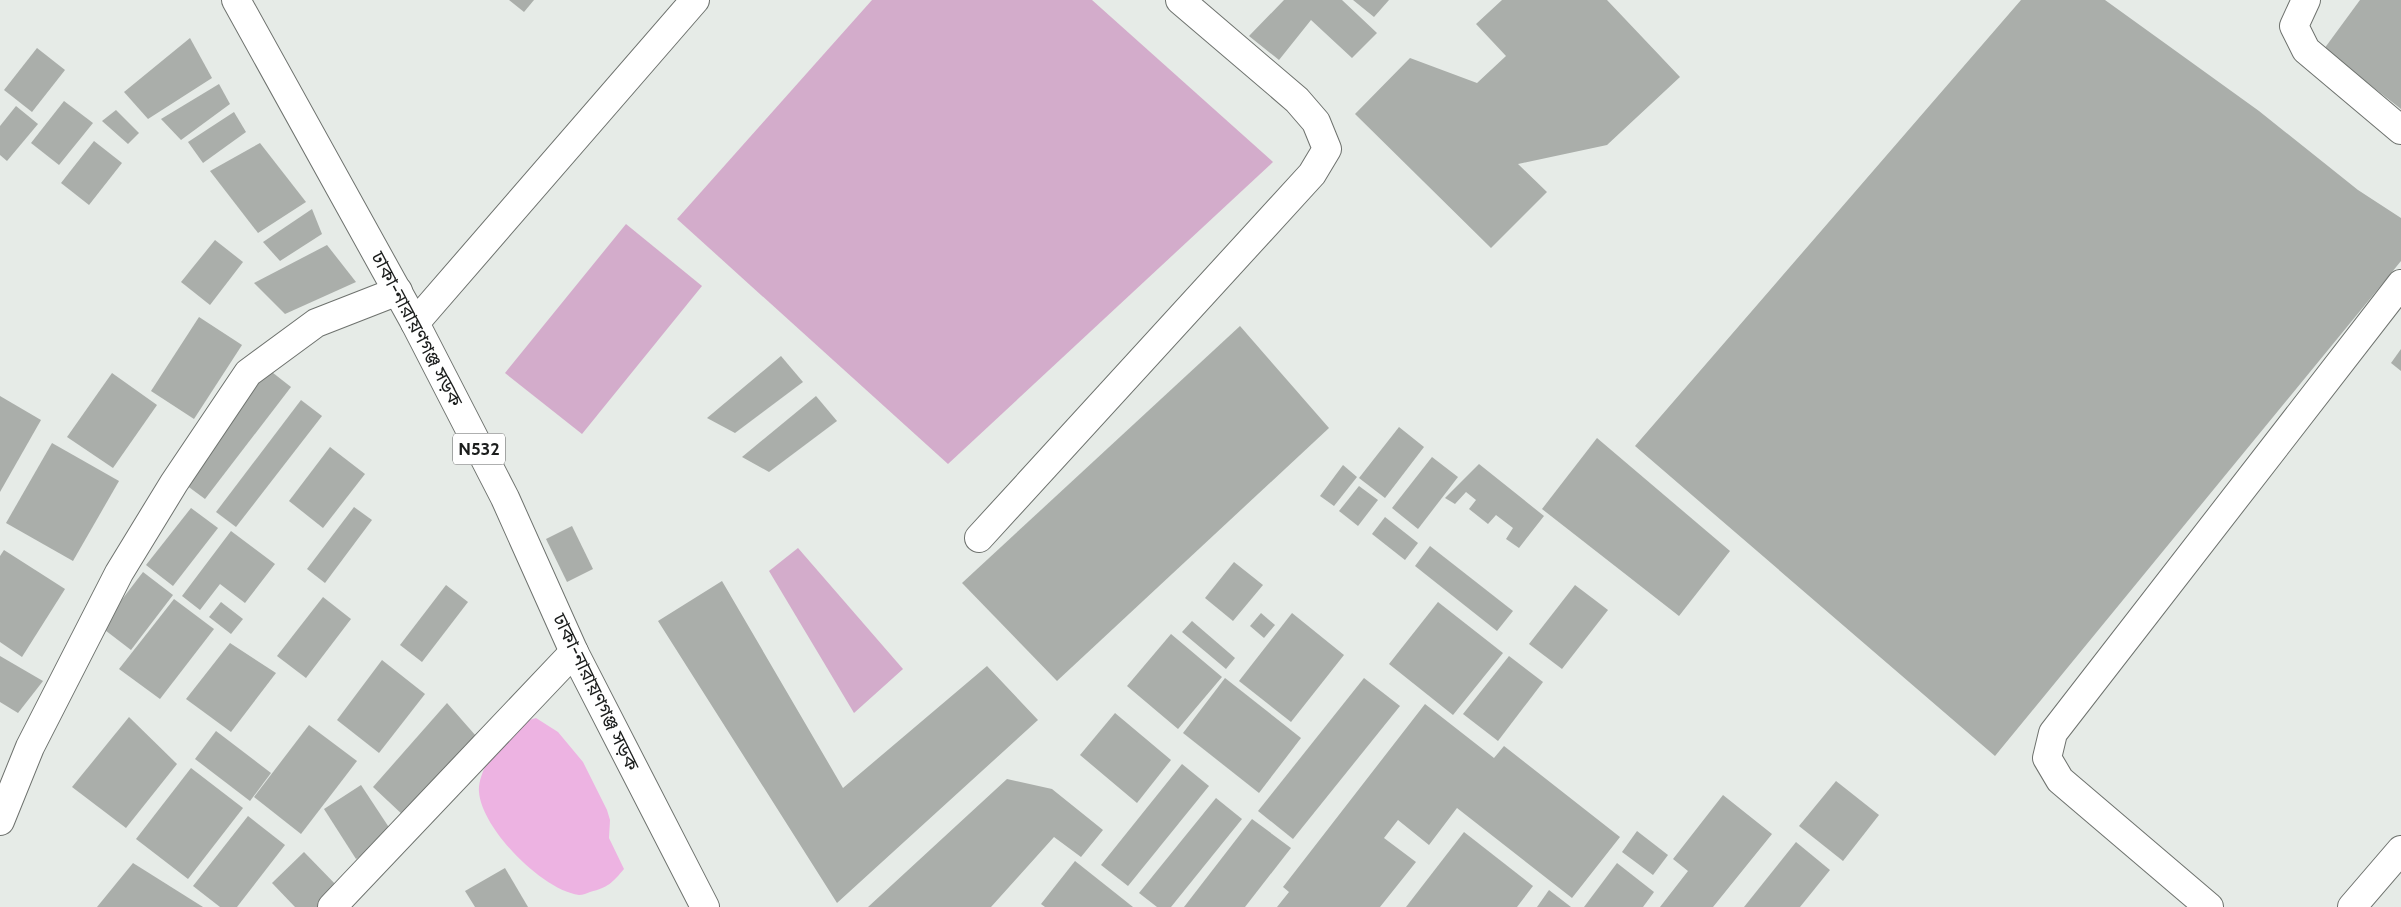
<svg xmlns="http://www.w3.org/2000/svg" width="2401" height="907" viewBox="0 0 2401 907" font-family="Cabin,'Noto Sans Bengali',sans-serif">
  <style>
    .green { fill: #d3accb }
    .water { fill: #edb3e2 }
    .building { fill: #aaaeaa }
    .lines { fill: none; stroke-linecap: round; stroke-linejoin: round }
    .minor-casing { stroke: #6e726e; stroke-width: 30 }
    .highway-casing { stroke: #6e726e; stroke-width: 30 }
    .minor { stroke: #fff; stroke-width: 28 }
    .highway { stroke: #fff; stroke-width: 28 }
    .labels { text-anchor: middle; dominant-baseline: central; stroke-width: 4.5; stroke-linejoin: round; paint-order: stroke }
    .shield { fill: #fff; stroke: #5f6160; stroke-width: 1 }
    .shield-label { font-size: 18px; font-weight: bold; fill: #1b1d1c }
    .street-label { font-size: 19px; fill: #1b1d1c; stroke: #fff }
  </style>
  <rect width="100%" height="100%" fill="#e6ebe7"/>
  <!-- green -->
  <g class="green">
    <polygon points="872,0 1092,0 1273,162 948,464 677,219"/>
    <polygon points="626,224 702,286 582,434 505,373"/>
    <polygon points="798,548 903,669 854,713 769,571"/>
  </g>
  <!-- water -->
  <path class="water" d="M536,718L558,732L583,762L607,810L610,820L609,838L624,869C612,883 609,887 590,892C587,893 583,895 579,895C542,890 482,829 479,792C477,773 499,741 509,726Z"/>
  <!-- building -->
  <g class="building">
    <polygon points="509,0 534,0 524,12"/>
    <polygon points="1284,0 1342,0 1377,33 1352,58 1311,20 1279,60 1249,36"/>
    <polygon points="1353,0 1389,0 1374,17"/>
    <polygon points="1502,0 1607,0 1680,77 1607,145 1518,164 1547,192 1491,248 1355,114 1410,58 1477,83 1506,56 1476,24"/>
    <polygon points="2021,0 2105,0 2259,111 2358,190 2401,218 2401,261 1995,756 1635,446"/>
    <polygon points="2360,0 2401,0 2401,109 2324,49"/>
    <polygon points="190,38 212,78 148,119 124,92"/>
    <polygon points="37,48 65,70 32,112 4,90"/>
    <polygon points="219,84 230,104 181,140 161,119"/>
    <polygon points="64,101 93,123 59,165 31,143"/>
    <polygon points="16,106 38,124 7,161 0,155 0,126"/>
    <polygon points="116,110 139,133 128,144 102,121"/>
    <polygon points="234,112 246,132 203,163 188,142"/>
    <polygon points="94,141 122,163 89,205 61,183"/>
    <polygon points="260,143 306,202 258,233 210,171"/>
    <polygon points="312,209 322,234 280,261 263,242"/>
    <polygon points="215,240 243,262 210,305 181,282"/>
    <polygon points="327,245 356,282 285,314 254,283"/>
    <polygon points="199,317 242,345 194,419 151,391"/>
    <polygon points="1240,326 1329,428 1057,681 962,583"/>
    <polygon points="2401,349 2401,371 2391,363"/>
    <polygon points="781,356 803,382 735,433 707,418"/>
    <polygon points="268,369 291,387 205,499 182,482"/>
    <polygon points="112,373 157,405 113,468 67,437"/>
    <polygon points="0,396 41,420 0,492"/>
    <polygon points="816,396 837,421 769,472 742,457"/>
    <polygon points="301,400 322,416 236,527 216,512"/>
    <polygon points="1399,427 1424,447 1385,498 1359,478"/>
    <polygon points="1597,438 1730,551 1679,616 1542,509"/>
    <polygon points="52,443 119,481 73,561 6,523"/>
    <polygon points="330,447 365,474 323,528 289,501"/>
    <polygon points="1432,457 1458,477 1418,529 1392,508"/>
    <polygon points="1479,464 1544,516 1519,548 1506,539 1513,528 1496,515 1488,524 1469,509 1476,500 1466,492 1455,504 1445,498"/>
    <polygon points="1343,465 1357,477 1334,506 1320,496"/>
    <polygon points="1359,486 1378,500 1358,526 1339,511"/>
    <polygon points="354,507 372,520 325,583 307,569"/>
    <polygon points="191,508 218,528 173,586 146,565"/>
    <polygon points="1385,517 1418,543 1405,560 1372,534"/>
    <polygon points="572,526 593,569 567,582 546,539"/>
    <polygon points="231,531 275,564 245,603 220,584 200,610 182,596"/>
    <polygon points="1430,546 1513,611 1497,631 1415,566"/>
    <polygon points="4,550 65,589 22,657 0,642 0,556"/>
    <polygon points="1234,562 1263,585 1233,621 1205,598"/>
    <polygon points="143,572 173,595 131,650 101,627"/>
    <polygon points="722,581 843,788 987,666 1038,720 837,903 658,621"/>
    <polygon points="446,585 468,602 422,662 400,645"/>
    <polygon points="1575,585 1608,610 1562,669 1529,644"/>
    <polygon points="323,597 351,619 306,678 277,656"/>
    <polygon points="174,599 214,629 160,699 119,669"/>
    <polygon points="221,602 243,619 231,634 209,617"/>
    <polygon points="1438,602 1503,653 1453,715 1389,664"/>
    <polygon points="1261,613 1275,625 1264,638 1250,626"/>
    <polygon points="1292,613 1344,655 1291,722 1239,681"/>
    <polygon points="1192,621 1235,658 1226,669 1182,632"/>
    <polygon points="1171,634 1222,677 1178,729 1127,686"/>
    <polygon points="230,643 276,673 231,732 186,699"/>
    <polygon points="0,656 43,681 18,713 0,702"/>
    <polygon points="1509,656 1543,682 1498,741 1463,714"/>
    <polygon points="382,660 425,694 379,753 337,720"/>
    <polygon points="1225,678 1301,738 1259,793 1183,733"/>
    <polygon points="1364,678 1400,706 1293,839 1258,811"/>
    <polygon points="447,703 476,736 404,816 373,787"/>
    <polygon points="1425,704 1494,758 1504,746 1620,837 1572,898 1457,808 1429,845 1398,820 1384,838 1416,862 1380,907 1277,907 1289,892 1283,887"/>
    <polygon points="1115,713 1171,760 1137,803 1080,755"/>
    <polygon points="129,717 177,764 126,828 72,787"/>
    <polygon points="309,725 357,761 301,834 254,797"/>
    <polygon points="216,731 271,773 250,801 195,759"/>
    <polygon points="1182,764 1209,786 1128,886 1101,865"/>
    <polygon points="191,768 243,808 188,879 136,839"/>
    <polygon points="1007,779 1052,789 1103,830 1081,857 1054,837 991,907 868,907"/>
    <polygon points="1836,781 1879,815 1843,861 1799,826"/>
    <polygon points="361,785 394,835 356,859 324,809"/>
    <polygon points="1723,795 1772,834 1713,907 1660,907 1688,871 1673,859"/>
    <polygon points="1216,798 1242,819 1171,907 1157,907 1139,893"/>
    <polygon points="248,816 285,845 237,907 220,907 193,886"/>
    <polygon points="1252,819 1291,848 1245,907 1184,907"/>
    <polygon points="1637,831 1668,855 1653,875 1622,852"/>
    <polygon points="1464,832 1533,886 1517,907 1406,907"/>
    <polygon points="1796,842 1830,870 1800,907 1744,907"/>
    <polygon points="304,852 341,890 324,907 295,907 272,883"/>
    <polygon points="1075,861 1133,907 1045,907 1041,904"/>
    <polygon points="133,863 203,907 97,907"/>
    <polygon points="1617,863 1654,892 1643,907 1584,907"/>
    <polygon points="505,868 528,907 475,907 465,891"/>
    <polygon points="1549,890 1571,907 1537,907"/>
  </g>
  <g class="lines">
    <defs>
      <g id="minor">
        <polyline points="2306,0 2294,26 2306,50 2401,130"/>
        <polyline points="415,323 695,0"/>
        <polyline points="979,538 1312,174 1327,149 1316,122 1297,100 1180,0"/>
        <polyline points="0,821 30,747 119,573 174,483 248,373 316,323 398,291"/>
        <polyline points="332,907 574,652"/>
        <polyline points="2209,907 2060,780 2047,758 2053,733 2401,284"/>
        <polyline points="2352,907 2401,850"/>
      </g>
      <polyline id="highway" points="236,0 415,323 505,498 574,652 705,907"/>
    </defs>
    <!-- minor casing -->
    <use href="#minor" class="minor-casing"/>
    <!-- highway casing -->
    <use href="#highway" class="highway-casing"/>
    <!-- minor -->
    <use href="#minor" class="minor"/>
    <!-- highway -->
    <use href="#highway" class="highway"/>
  </g>
  <g class="labels">
    <!-- shield labels -->
    <rect class="shield" x="453" y="433.5" width="52" height="31" rx="4"/>
    <g class="shield-label">
      <text x="479" y="449">N532</text>
    </g>
    <!-- street labels -->
    <g class="street-label">
      <text transform="translate(417 329) rotate(62)">ঢাকা-নারায়ণগঞ্জ সড়ক</text>
      <text transform="translate(596 692) rotate(64)">ঢাকা-নারায়ণগঞ্জ সড়ক</text>
    </g>
  </g>
</svg>
